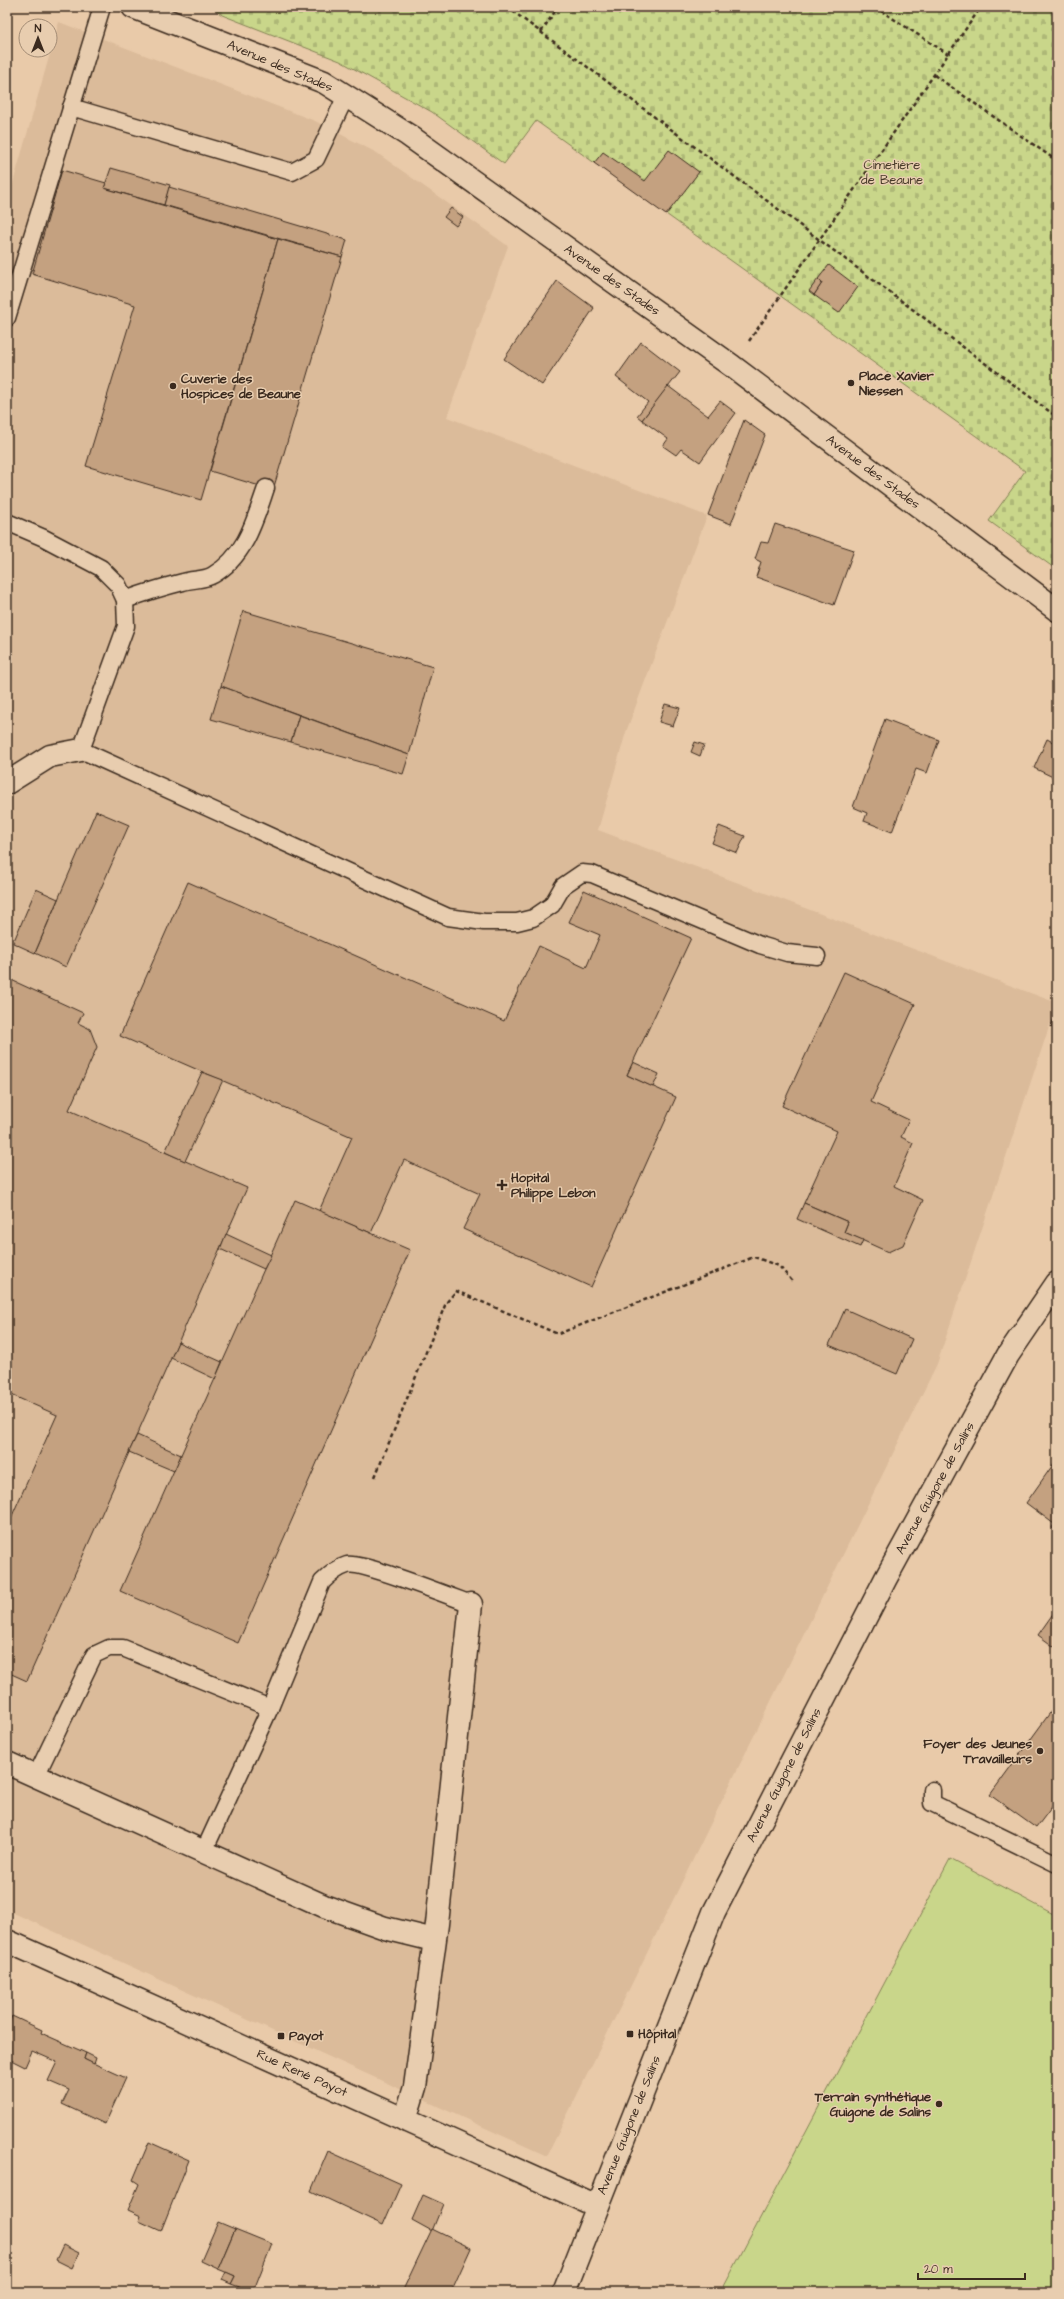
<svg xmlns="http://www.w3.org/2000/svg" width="1064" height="2299" viewBox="0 0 1064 2299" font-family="'Architects Daughter',sans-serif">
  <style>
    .built { fill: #dbbb9a }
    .cemetery { fill: url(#cemetery-stones); stroke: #828054 }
    .pitch { fill: #c9d68a; stroke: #828054 }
    .building { fill: #c4a180; stroke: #3b2a1e }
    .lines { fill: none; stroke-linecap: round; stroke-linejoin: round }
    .service-casing { stroke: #3b2a1e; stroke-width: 19 }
    .minor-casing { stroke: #3b2a1e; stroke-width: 25 }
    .path { stroke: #3b2a1e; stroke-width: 2.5; stroke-dasharray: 4 3; stroke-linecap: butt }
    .service { stroke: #e8cdaf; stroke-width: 16 }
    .minor { stroke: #e8cdaf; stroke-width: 22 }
    .poi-dot { fill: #3b2a1e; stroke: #e8cdaf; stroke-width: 1.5 }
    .labels { text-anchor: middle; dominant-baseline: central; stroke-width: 3; stroke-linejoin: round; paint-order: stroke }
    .street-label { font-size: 13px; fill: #3b2a1e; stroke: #e8cdaf }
    .park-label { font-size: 13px; fill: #493b29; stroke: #e8cdaf }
    .poi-label { font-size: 13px; font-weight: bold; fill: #3b2a1e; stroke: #e8cdaf; text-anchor: start }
  </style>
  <defs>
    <pattern id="cemetery-stones" width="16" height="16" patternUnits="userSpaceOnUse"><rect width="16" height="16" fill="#c9d68a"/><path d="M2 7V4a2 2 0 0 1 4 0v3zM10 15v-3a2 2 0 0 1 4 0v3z" fill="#aeb877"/></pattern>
  </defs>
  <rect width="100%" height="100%" fill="#e9caa9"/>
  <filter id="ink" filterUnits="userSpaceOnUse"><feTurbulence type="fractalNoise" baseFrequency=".025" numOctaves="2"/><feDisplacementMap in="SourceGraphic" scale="8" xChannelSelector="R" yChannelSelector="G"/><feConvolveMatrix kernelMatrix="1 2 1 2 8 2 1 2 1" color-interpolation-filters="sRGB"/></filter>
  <g filter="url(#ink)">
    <!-- built -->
    <polygon class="built" points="59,22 315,121 377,153 508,246 447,417 707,516 626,732 598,830 1057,1003 937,1364 547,2156 7,1910 7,204"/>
    <!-- cemetery -->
    <polygon class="cemetery" points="211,7 1057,7 1057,570 989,521 1025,471 536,121 504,164 432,112 340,61 222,15"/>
    <!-- pitch -->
    <polygon class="pitch" points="950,1859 1057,1916 1057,2292 721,2292"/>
    <!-- building -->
    <g class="building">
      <polygon points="669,150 699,172 666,215 594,163 603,152 645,181"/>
      <polygon points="111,168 170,185 164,205 104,188"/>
      <polygon points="62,170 106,183 104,188 278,239 201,500 86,466 135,305 32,274"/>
      <polygon points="169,187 347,240 342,257 164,205"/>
      <polygon points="451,208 463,217 456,226 444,217"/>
      <polygon points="278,239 342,257 273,490 210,471"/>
      <polygon points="829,265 858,287 839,313 814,295 822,283 818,279"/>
      <polygon points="818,279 822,283 814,295 809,291"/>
      <polygon points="557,281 594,308 542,385 504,359"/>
      <polygon points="641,342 680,372 642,420 637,416 648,402 616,377"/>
      <polygon points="668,386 708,416 720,401 736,413 700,462 681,449 676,455 663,446 668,439 642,420"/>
      <polygon points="744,420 765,435 731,524 708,515"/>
      <polygon points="775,524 854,550 834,605 756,577 761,562 755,559 761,542 768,543"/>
      <polygon points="243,611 433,667 409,755 221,686"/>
      <polygon points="221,686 299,715 291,742 211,719"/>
      <polygon points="665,704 680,708 673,726 659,722"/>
      <polygon points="299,715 409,755 403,774 291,742"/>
      <polygon points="885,719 939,740 927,773 916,769 892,832 864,821 867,813 853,807"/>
      <polygon points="1047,739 1057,744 1057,779 1034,768"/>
      <polygon points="695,742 704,745 700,756 691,752"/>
      <polygon points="96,811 129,825 66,967 35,953"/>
      <polygon points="719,826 745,836 737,853 712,843"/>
      <polygon points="188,882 504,1021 539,946 586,968 600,935 569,922 584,890 691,938 627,1075 676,1097 591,1287 463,1229 480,1194 404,1160 371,1233 319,1211 352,1137 120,1036"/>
      <polygon points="36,889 58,899 35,953 13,943"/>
      <polygon points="844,972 915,1004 871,1102 909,1120 901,1137 913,1143 894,1186 923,1200 903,1245 888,1252 844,1232 848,1222 804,1203 837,1131 782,1106"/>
      <polygon points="7,978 83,1013 78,1023 90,1029 97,1047 69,1110 247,1188 27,1681 7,1672 7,1527 57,1415 7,1393 7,1108 9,1104 7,1103"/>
      <polygon points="1057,1008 1057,1029 1051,1027"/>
      <polygon points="633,1062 659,1074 653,1087 627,1075"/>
      <polygon points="202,1072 223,1080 185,1161 165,1152"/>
      <polygon points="295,1200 410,1250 238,1643 120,1591"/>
      <polygon points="804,1203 848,1222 844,1232 863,1240 860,1247 797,1219"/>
      <polygon points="226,1234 271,1255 264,1269 220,1249"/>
      <polygon points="845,1309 912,1339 897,1374 829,1345"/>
      <polygon points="178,1342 222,1362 215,1379 171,1358"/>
      <polygon points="137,1435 181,1455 174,1471 129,1452"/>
      <polygon points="1057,1459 1057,1532 1052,1528 1054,1524 1026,1503"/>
      <polygon points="1057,1608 1057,1649 1038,1635"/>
      <polygon points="1055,1706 1057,1707 1057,1800 1036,1828 990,1795"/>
      <polygon points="12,2016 42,2030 41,2033 86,2053 84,2059 126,2078 105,2124 62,2104 69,2090 48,2081 57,2062 32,2051 25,2067 7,2058 7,2028"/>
      <polygon points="86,2053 96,2058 94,2064 84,2059"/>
      <polygon points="149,2142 189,2160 161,2231 139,2221 141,2216 128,2210 139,2184 133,2180"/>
      <polygon points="328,2151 401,2184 383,2225 311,2191"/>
      <polygon points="423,2195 443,2204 432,2231 412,2220"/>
      <polygon points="218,2222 235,2229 218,2269 201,2261"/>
      <polygon points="235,2229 272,2244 253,2292 231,2284 235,2276 218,2269"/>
      <polygon points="432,2229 471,2248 451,2292 408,2292 403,2290"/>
      <polygon points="63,2245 79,2253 72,2268 56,2260"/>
      <polygon points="226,2272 235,2276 231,2284 222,2280"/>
    </g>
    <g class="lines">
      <defs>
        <g id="service">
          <polyline points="71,107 292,172 316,159 346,96"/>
          <polyline points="7,318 102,7"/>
          <polyline points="7,522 44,538 101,568 118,585 125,600 126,626 81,750 448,917 484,922 517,922 533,918 552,905 563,886 582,873 592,874 760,945 787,953 817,956"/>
          <path d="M125,600C144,593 163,587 183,582C193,579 205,580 213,575C245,557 255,520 266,488"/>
          <polyline points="36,1776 94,1655 109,1648 123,1648 270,1708"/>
          <polyline points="932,1790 932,1803 1057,1864"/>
          <path d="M204,1851L270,1708L322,1582C329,1575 337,1568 347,1565C361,1561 452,1597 471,1604"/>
        </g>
        <g id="minor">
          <polyline points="133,7 324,82 408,135 732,366 1057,610"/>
          <polyline points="7,783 50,756 81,750"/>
          <polyline points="7,1763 324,1906 385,1928 434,1940"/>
          <polyline points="7,1941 597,2206"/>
          <polyline points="405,2120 415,2087 437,1924 471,1604"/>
          <polyline points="564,2292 714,1912 886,1578 1008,1355 1057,1283"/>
        </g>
      </defs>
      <!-- service casing -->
      <use href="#service" class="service-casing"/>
      <!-- minor casing -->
      <use href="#minor" class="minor-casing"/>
      <!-- path -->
      <g class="path">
        <polyline points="507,7 1057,417"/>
        <polyline points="875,7 948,54"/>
        <polyline points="541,32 558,7"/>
        <polyline points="934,75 1057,161"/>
        <polyline points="749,341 981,7"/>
        <polyline points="375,1477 446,1303 456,1291 558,1334 754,1257 779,1266 793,1282"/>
      </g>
      <!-- service -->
      <use href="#service" class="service"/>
      <!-- minor -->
      <use href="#minor" class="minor"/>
    </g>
  </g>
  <!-- markers -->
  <g class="poi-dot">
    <circle cx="851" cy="383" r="4"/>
    <circle cx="173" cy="386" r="4"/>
    <path d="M500 1179h4v4h4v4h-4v4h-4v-4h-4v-4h4z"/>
    <circle cx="1040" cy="1751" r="4"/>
    <rect x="626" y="2030" width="8" height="8" rx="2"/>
    <rect x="277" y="2032" width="8" height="8" rx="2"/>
    <circle cx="939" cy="2104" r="4"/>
  </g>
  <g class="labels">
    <!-- street labels -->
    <g class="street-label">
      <text transform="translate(280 66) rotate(23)">Avenue des Stades</text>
      <text transform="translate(612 280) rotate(35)">Avenue des Stades</text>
      <text transform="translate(873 472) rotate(37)">Avenue des Stades</text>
      <text transform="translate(935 1488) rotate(-61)">Avenue Guigone de Salins</text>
      <text transform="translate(784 1775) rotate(-63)">Avenue Guigone de Salins</text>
      <text transform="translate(302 2073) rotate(24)">Rue René Payot</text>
      <text transform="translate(629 2125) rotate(-68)">Avenue Guigone de Salins</text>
    </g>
    <!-- park labels -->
    <g class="park-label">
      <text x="892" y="165">Cimetière<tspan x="892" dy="15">de Beaune</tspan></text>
    </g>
    <!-- poi labels -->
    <g class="poi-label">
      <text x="859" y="376">Place Xavier<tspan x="859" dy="15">Niessen</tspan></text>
      <text x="181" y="379">Cuverie des<tspan x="181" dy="15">Hospices de Beaune</tspan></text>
      <text x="511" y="1178">Hopital<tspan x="511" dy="15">Philippe Lebon</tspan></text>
      <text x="1032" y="1744" text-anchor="end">Foyer des Jeunes<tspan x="1032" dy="15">Travailleurs</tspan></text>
      <text x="638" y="2034">Hôpital</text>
      <text x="289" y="2036">Payot</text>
      <text x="931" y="2097" text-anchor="end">Terrain synthétique<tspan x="931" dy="15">Guigone de Salins</tspan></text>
    </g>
  </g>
  <!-- margin -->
  <rect width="1064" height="2299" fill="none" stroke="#e8cdaf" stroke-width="24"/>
  <rect x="12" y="12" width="1040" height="2275" fill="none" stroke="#3b2a1e" stroke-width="1.5" filter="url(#ink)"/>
  <!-- north arrow -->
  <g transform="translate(38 38)"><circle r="19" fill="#e8cdaf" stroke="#a38c75"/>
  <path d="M0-3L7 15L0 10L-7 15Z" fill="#3b2a1e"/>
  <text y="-6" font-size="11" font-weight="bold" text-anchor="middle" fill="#3b2a1e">N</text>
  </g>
  <!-- scale -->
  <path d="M918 2273v6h107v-6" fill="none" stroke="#3b2a1e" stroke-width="2"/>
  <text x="924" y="2273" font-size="12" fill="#3b2a1e" stroke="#e8cdaf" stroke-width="3" paint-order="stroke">20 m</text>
</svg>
